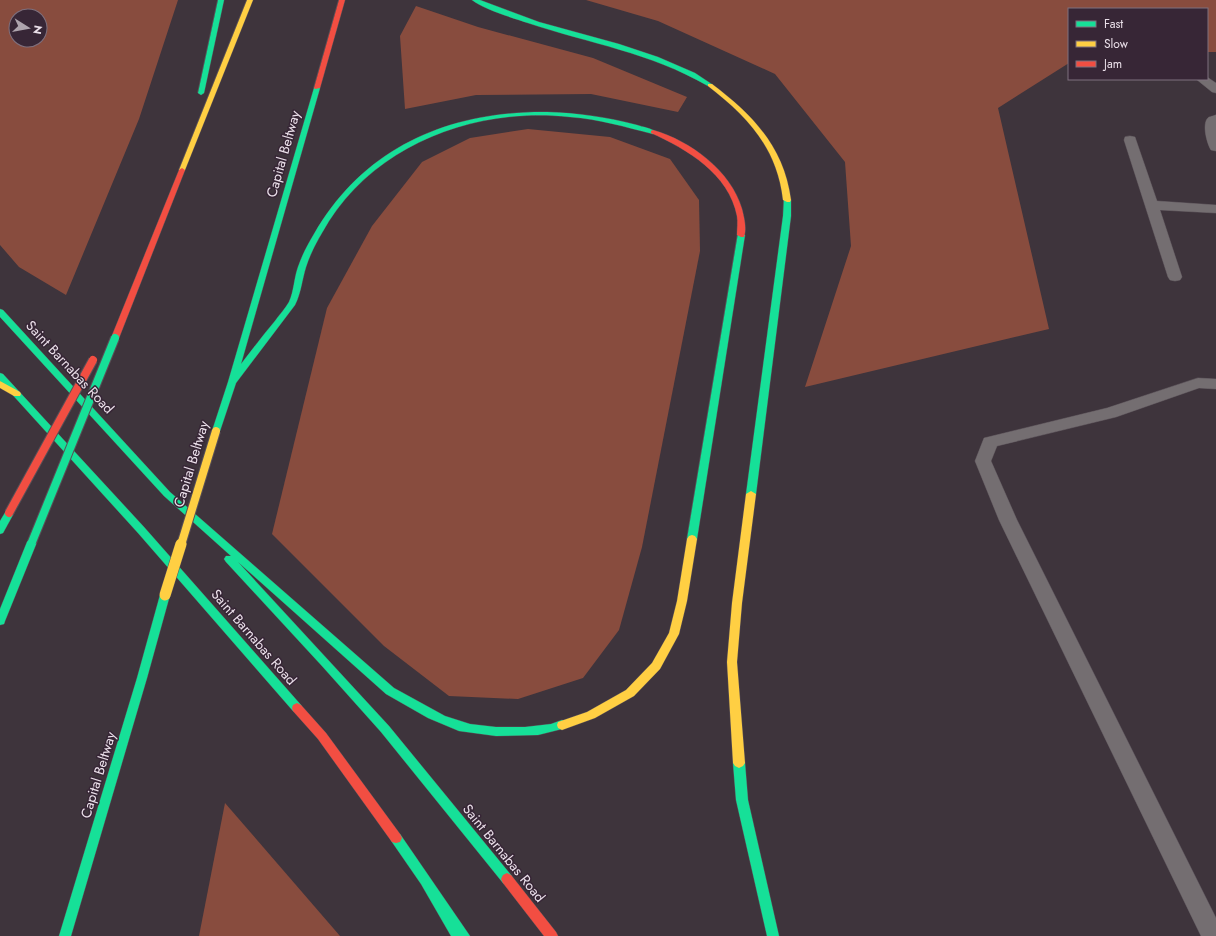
<svg xmlns="http://www.w3.org/2000/svg" width="1216" height="936" viewBox="0 0 1216 936" font-family="Jost,sans-serif">
  <style>
    .forest { fill: #884c3e; fill-rule: evenodd }
    .lines { fill: none; stroke-linecap: round; stroke-linejoin: round }
    .lane-casing { stroke: #595057; stroke-width: 1 }
    .fast-casing { stroke: #595057; stroke-width: 1 }
    .slow-casing { stroke: #595057; stroke-width: 1 }
    .jam-casing { stroke: #595057; stroke-width: 1 }
    .lane { fill: #746e71; fill-rule: evenodd }
    .fast { fill: #16e098; fill-rule: evenodd }
    .slow { fill: #ffcf43; fill-rule: evenodd }
    .jam { fill: #f24e42; fill-rule: evenodd }
    .fast-bridge-casing { stroke: #595057; stroke-width: 10; stroke-linecap: butt }
    .slow-bridge-far1-casing { stroke: #595057; stroke-width: 10; stroke-linecap: butt }
    .slow-bridge-casing { stroke: #595057; stroke-width: 12; stroke-linecap: butt }
    .jam-bridge-casing { stroke: #595057; stroke-width: 10; stroke-linecap: butt }
    .fast-bridge { stroke: #16e098; stroke-width: 8 }
    .slow-bridge-far1 { stroke: #ffcf43; stroke-width: 8 }
    .slow-bridge { stroke: #ffcf43; stroke-width: 11 }
    .jam-bridge { stroke: #f24e42; stroke-width: 8 }
    .labels { text-anchor: middle; dominant-baseline: central; stroke-width: 3; stroke-linejoin: round; paint-order: stroke }
    .street-label { font-size: 14px; fill: #ebe0ea; stroke: #372636 }
  </style>
  <rect width="100%" height="100%" fill="#3e343c"/>
  <!-- forest -->
  <g class="forest">
    <path d="M0,0H178L139,119L66,295L19,267L0,245ZM16,16H40V40H16Z"/>
    <polygon points="586,0 1216,0 1216,52 1207,52 1207,9 1069,9 1069,63 998,108 1049,329 805,387 851,246 845,162 775,74 658,21"/>
    <polygon points="416,6 478,27 593,58 687,97 678,112 591,94 476,95 405,109 400,36"/>
    <polygon points="528,129 610,137 670,159 699,200 700,251 642,547 619,630 583,678 518,699 449,696 384,646 272,534 327,308 372,226 422,162 470,138"/>
    <polygon points="225,803 340,936 199,936"/>
  </g>
  <g class="lines">
    <defs>
      <g id="lane">
        <polygon points="1207,77 1216,83 1216,93 1212,92 1196,79 1207,79"/>
        <path d="M1216,115V151L1211,150C1207,144 1201,122 1209,117C1210,117 1215,115 1216,115Z"/>
        <polygon points="1130,136 1135,137 1136,140 1157,201 1216,205 1216,213 1160,210 1182,277 1180,280 1175,281 1170,280 1168,277 1124,140 1125,137"/>
        <polygon points="1198,378 1216,379 1216,389 1199,388 1116,417 997,446 991,461 1017,520 1216,918 1216,936 1201,936 999,520 975,461 984,438 1107,408"/>
      </g>
      <g id="fast">
        <polygon points="218,0 224,0 204,93 201,95 198,93"/>
        <path d="M472,0H480L539,22L619,44L658,57L695,73L713,85L708,86C649,52 591,44 528,23C513,18 483,9 472,0Z"/>
        <path d="M317,86L320,88L241,364C252,350 263,335 275,321C279,315 285,309 289,302C294,291 294,278 298,267C302,255 308,244 314,234C364,147 449,111 547,112C578,113 607,117 637,125C643,127 651,128 656,132L653,134C625,127 599,119 570,117C478,107 380,142 329,221C320,236 311,251 306,267C302,280 301,293 295,305L236,383L220,431L216,434L213,433L212,431L228,382L314,88Z"/>
        <polygon points="784,198 787,198 791,200 791,216 756,494 751,497 746,494 783,216"/>
        <polygon points="738,233 741,233 745,235 697,539 695,542 689,542 687,539"/>
        <polygon points="0,309 3,310 170,492 394,688 445,716 470,724 496,727 525,727 551,724 562,720 566,722 567,725 566,728 538,735 496,736 459,731 428,718 386,694 238,562 389,726 511,875 513,879 511,883 507,885 503,883 381,732 322,666 226,562 224,559 226,556 231,556 164,496 0,317"/>
        <polygon points="0,373 3,374 144,527 301,705 302,708 301,711 297,713 293,711 138,533 0,381"/>
        <polygon points="9,510 12,511 14,513 3,533 0,534 0,521 6,511"/>
        <polygon points="32,538 35,539 37,542 5,621 4,624 0,625 0,609 27,542 29,539"/>
        <polygon points="165,591 168,592 170,595 147,678 71,936 59,936 137,678 160,595 162,592"/>
        <polygon points="739,758 743,760 745,763 748,800 779,936 767,936 736,800 733,763 735,760"/>
        <polygon points="396,833 400,834 470,936 451,936 421,884 392,842 390,838 392,834"/>
      </g>
      <g id="slow">
        <polygon points="247,0 253,0 185,170 184,171 180,171 179,170"/>
        <path d="M708,84H712C753,115 784,147 791,200L790,202H787L783,200C777,148 748,117 708,86Z"/>
        <polygon points="0,381 20,392 21,394 20,396 14,396 0,388"/>
        <polygon points="751,491 756,494 742,603 737,662 745,763 743,766 739,768 735,766 733,763 727,662 732,603 746,494"/>
        <polygon points="692,535 695,536 697,539 687,601 679,634 660,669 634,696 595,718 562,730 558,728 557,725 558,722 587,712 626,690 652,663 669,633 677,601 687,539 689,536"/>
      </g>
      <g id="jam">
        <polygon points="339,0 345,0 320,88 315,89 314,88"/>
        <path d="M653,130C691,141 731,171 742,209C744,217 747,229 744,237H741L737,235C737,229 738,222 737,216C729,174 687,149 651,133V131Z"/>
        <polygon points="182,168 185,170 119,338 118,340 112,340 111,338 179,170"/>
        <polygon points="297,703 301,705 326,733 400,834 402,838 400,842 396,843 392,842 318,739 293,711 292,708 293,705"/>
        <polygon points="507,873 511,875 556,932 558,936 544,936 503,883 501,879 503,875"/>
      </g>
    </defs>
    <!-- lane casing -->
    <use href="#lane" class="lane-casing"/>
    <!-- fast casing -->
    <use href="#fast" class="fast-casing"/>
    <!-- slow casing -->
    <use href="#slow" class="slow-casing"/>
    <!-- jam casing -->
    <use href="#jam" class="jam-casing"/>
    <!-- lane -->
    <use href="#lane" class="lane"/>
    <!-- fast -->
    <use href="#fast" class="fast"/>
    <!-- slow -->
    <use href="#slow" class="slow"/>
    <!-- jam -->
    <use href="#jam" class="jam"/>
    <defs>
      <polyline id="fast-bridge" points="32,542 115,338"/>
      <polyline id="slow-bridge-far1" points="181,545 216,431"/>
      <polyline id="slow-bridge" points="165,595 181,544"/>
      <polyline id="jam-bridge" points="9,513 93,360"/>
    </defs>
    <!-- fast-bridge casing -->
    <use href="#fast-bridge" class="fast-bridge-casing"/>
    <!-- slow-bridge-far1 casing -->
    <use href="#slow-bridge-far1" class="slow-bridge-far1-casing"/>
    <!-- slow-bridge casing -->
    <use href="#slow-bridge" class="slow-bridge-casing"/>
    <!-- jam-bridge casing -->
    <use href="#jam-bridge" class="jam-bridge-casing"/>
    <!-- fast-bridge -->
    <use href="#fast-bridge" class="fast-bridge"/>
    <!-- slow-bridge-far1 -->
    <use href="#slow-bridge-far1" class="slow-bridge-far1"/>
    <!-- slow-bridge -->
    <use href="#slow-bridge" class="slow-bridge"/>
    <!-- jam-bridge -->
    <use href="#jam-bridge" class="jam-bridge"/>
  </g>
  <g class="labels">
    <!-- street labels -->
    <g class="street-label">
      <text transform="translate(283 154) rotate(-74)">Capital Beltway</text>
      <text transform="translate(70 367) rotate(47)">Saint Barnabas Road</text>
      <text transform="translate(191 464) rotate(-73)">Capital Beltway</text>
      <text transform="translate(254 637) rotate(49)">Saint Barnabas Road</text>
      <text transform="translate(98 775) rotate(-73)">Capital Beltway</text>
      <text transform="translate(504 853) rotate(51)">Saint Barnabas Road</text>
    </g>
  </g>
  <!-- legend -->
  <rect x="1068" y="8" width="140" height="72" fill="#372636" stroke="#7f707e"/>
  <rect x="1076" y="21" width="20" height="6" fill="#16e098" stroke="#7f707e"/>
  <text x="1104" y="28" font-size="12" fill="#ebe0ea">Fast</text>
  <rect x="1076" y="41" width="20" height="6" fill="#ffcf43" stroke="#7f707e"/>
  <text x="1104" y="48" font-size="12" fill="#ebe0ea">Slow</text>
  <rect x="1076" y="61" width="20" height="6" fill="#f24e42" stroke="#7f707e"/>
  <text x="1104" y="68" font-size="12" fill="#ebe0ea">Jam</text>
  <!-- north arrow -->
  <g transform="translate(28 28) rotate(101)"><circle r="19" fill="#372636" stroke="#7f707e"/>
  <path d="M0-3L7 15L0 10L-7 15Z" fill="#aea4ad"/>
  <text y="-6" font-size="11" font-weight="bold" text-anchor="middle" fill="#ebe0ea">N</text>
  </g>
</svg>
